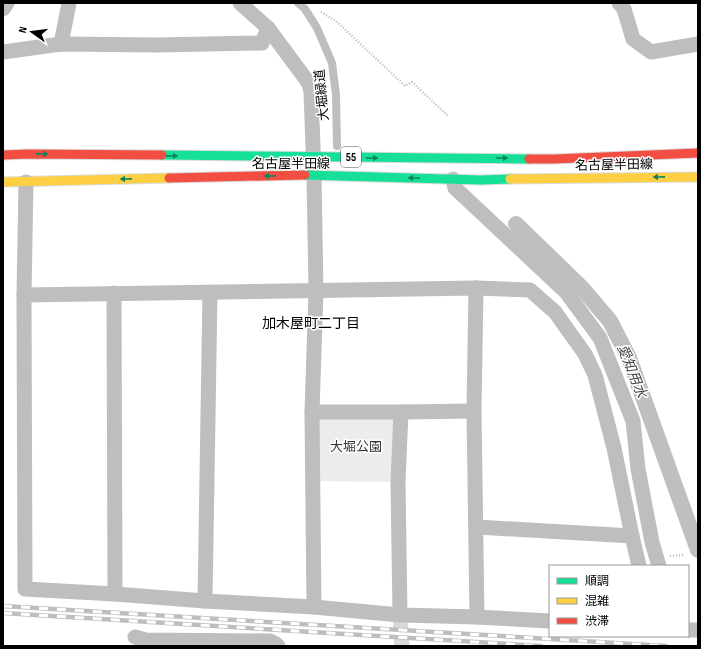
<svg xmlns="http://www.w3.org/2000/svg" width="701" height="649" viewBox="0 0 701 649" font-family="'Sofia Sans Condensed','Noto Sans JP',sans-serif">
  <style>
    .green { fill: #ececec }
    .lines { fill: none; stroke-linecap: round; stroke-linejoin: round }
    .canal { stroke: #bfbfbf; stroke-width: 16 }
    .street-tunnel { stroke: #d9d9d9; stroke-width: 15; stroke-dasharray: 15 8; stroke-linecap: butt }
    .fast-casing { stroke: #dbdbdb; stroke-width: 11 }
    .slow-casing { stroke: #dbdbdb; stroke-width: 11 }
    .jam-casing { stroke: #dbdbdb; stroke-width: 11 }
    .path { stroke: #b9b9b9; stroke-width: 2.5; stroke-dasharray: 1 2; stroke-linecap: butt }
    .lane { stroke: #bebebe; stroke-width: 8 }
    .street { stroke: #bebebe; stroke-width: 15 }
    .fast { stroke: #16e098; stroke-width: 9 }
    .slow { stroke: #ffcf43; stroke-width: 9 }
    .jam { stroke: #f24e42; stroke-width: 9 }
    .rail-casing { stroke: #bebebe; stroke-width: 4.5 }
    .rail { stroke: #fff; stroke-width: 3; stroke-dasharray: 9; stroke-linecap: butt }
    .oneway { fill: #0d865b }
    .labels { text-anchor: middle; dominant-baseline: central; stroke-width: 3; stroke-linejoin: round; paint-order: stroke }
    .shield { fill: #fff; stroke: #4c4c4c; stroke-width: 1 }
    .shield-label { font-size: 12px; font-weight: bold; fill: #000 }
    .street-label { font-size: 13px; fill: #000; stroke: #fff }
    .park-label { font-size: 13px; fill: #333; stroke: #fff }
    .neighbourhood-label { font-size: 14px; fill: #000; stroke: #fff }
    .water-label { font-size: 14px; font-style: italic; fill: #444; stroke: #fff }
  </style>
  <rect width="100%" height="100%" fill="#fff"/>
  <!-- green -->
  <polygon class="green" points="312,412 401,412 398,482 313,481"/>
  <g class="lines">
    <!-- canal -->
    <polyline class="canal" points="516,224 582,288 610,321 629,358 698,550"/>
    <!-- street-tunnel -->
    <polyline class="street-tunnel" points="400,615 402,646"/>
    <defs>
      <g id="fast">
        <polyline points="162,155 529,159"/>
        <polyline points="305,175 481,180 510,179"/>
      </g>
      <g id="slow">
        <polyline points="510,179 698,177"/>
        <polyline points="3,182 169,178"/>
      </g>
      <g id="jam">
        <polyline points="3,155 28,154 162,155"/>
        <polyline points="529,159 554,159 698,153"/>
        <polyline points="169,178 305,175"/>
      </g>
    </defs>
    <!-- fast casing -->
    <use href="#fast" class="fast-casing"/>
    <!-- slow casing -->
    <use href="#slow" class="slow-casing"/>
    <!-- jam casing -->
    <use href="#jam" class="jam-casing"/>
    <!-- path -->
    <g class="path">
      <polyline points="321,12 336,21 405,86 412,82 448,116"/>
      <polyline points="670,556 683,555"/>
    </g>
    <!-- lane -->
    <polyline class="lane" points="298,3 305,9 317,28 332,63 336,95 337,146"/>
    <!-- street -->
    <g class="street">
      <polyline points="619,3 624,9 633,39 651,52 698,44"/>
      <polyline points="3,9 7,3"/>
      <polyline points="61,44 69,3"/>
      <polyline points="3,52 61,44 157,45 262,43 268,28"/>
      <polyline points="453,179 455,188 566,292 600,338 633,421 638,469 652,542 659,566"/>
      <polyline points="26,182 24,295 25,589 115,594 205,601 314,607 312,412 316,291 314,175 311,92 309,84 305,78 268,28 240,3"/>
      <polyline points="476,288 474,411 477,617 550,621"/>
      <polyline points="114,293 115,594"/>
      <polyline points="24,295 476,288 530,290 555,312 585,354 595,375 614,448 632,536 639,566"/>
      <polyline points="312,412 401,412 474,411"/>
      <polyline points="476,527 632,536"/>
      <polyline points="205,601 210,292"/>
      <polyline points="314,607 400,615 477,617"/>
      <polyline points="400,615 398,482 401,412"/>
      <polyline points="688,630 698,630"/>
      <polyline points="135,637 146,640 270,641 276,644 278,646"/>
    </g>
    <!-- fast -->
    <use href="#fast" class="fast"/>
    <!-- slow -->
    <use href="#slow" class="slow"/>
    <!-- jam -->
    <use href="#jam" class="jam"/>
    <defs>
      <g id="rail">
        <polyline points="3,606 666,646"/>
        <polyline points="3,613 541,646"/>
      </g>
    </defs>
    <!-- rail casing -->
    <use href="#rail" class="rail-casing"/>
    <!-- rail -->
    <use href="#rail" class="rail"/>
  </g>
  <!-- one-way arrows -->
  <defs><path id="oneway-solid" d="M-6-.8H1V-3.2L6.5 0L1 3.2V.8H-6Z"/></defs>
  <g class="oneway">
    <use href="#oneway-solid" transform="translate(42 154) rotate(1)"/>
    <use href="#oneway-solid" transform="translate(172 156) rotate(1)"/>
    <use href="#oneway-solid" transform="translate(372 158)"/>
    <use href="#oneway-solid" transform="translate(502 158)"/>
    <use href="#oneway-solid" transform="translate(270 176) rotate(179)"/>
    <use href="#oneway-solid" transform="translate(659 177) rotate(179)"/>
    <use href="#oneway-solid" transform="translate(414 178) rotate(-179)"/>
    <use href="#oneway-solid" transform="translate(126 179) rotate(179)"/>
  </g>
  <g class="labels">
    <!-- shield labels -->
    <rect class="shield" x="341" y="147" width="20" height="20" rx="3"/>
    <g class="shield-label">
      <text x="351" y="157">55</text>
    </g>
    <!-- street labels -->
    <g class="street-label">
      <text transform="translate(322 95) rotate(-95)">大堀緑道</text>
      <text x="291" y="164">名古屋半田線</text>
      <text transform="translate(614 165) rotate(-1)">名古屋半田線</text>
    </g>
    <!-- park labels -->
    <g class="park-label">
      <text x="356" y="447">大堀公園</text>
    </g>
    <!-- neighbourhood labels -->
    <g class="neighbourhood-label">
      <text x="311" y="323">加木屋町二丁目</text>
    </g>
    <!-- water labels -->
    <g class="water-label">
      <text transform="translate(632 371) rotate(68)">愛知用水</text>
    </g>
  </g>
  <!-- border -->
  <rect width="701" height="649" fill="none" stroke="#000000" stroke-width="8"/>
  <!-- legend -->
  <rect x="549" y="565" width="140" height="72" fill="#ffffff" stroke="#999999"/>
  <rect x="557" y="578" width="20" height="6" fill="#16e098" stroke="#999999"/>
  <text x="585" y="585" font-size="12" fill="#000000">順調</text>
  <rect x="557" y="598" width="20" height="6" fill="#ffcf43" stroke="#999999"/>
  <text x="585" y="605" font-size="12" fill="#000000">混雑</text>
  <rect x="557" y="618" width="20" height="6" fill="#f24e42" stroke="#999999"/>
  <text x="585" y="625" font-size="12" fill="#000000">渋滞</text>
  <!-- north arrow -->
  <g transform="translate(32 32) rotate(284)" stroke="#ffffff" stroke-width="3" paint-order="stroke">
  <path d="M0-3L7 15L0 10L-7 15Z" fill="#000000"/>
  <text y="-6" font-size="11" font-weight="bold" text-anchor="middle" fill="#000000">N</text>
  </g>
</svg>
